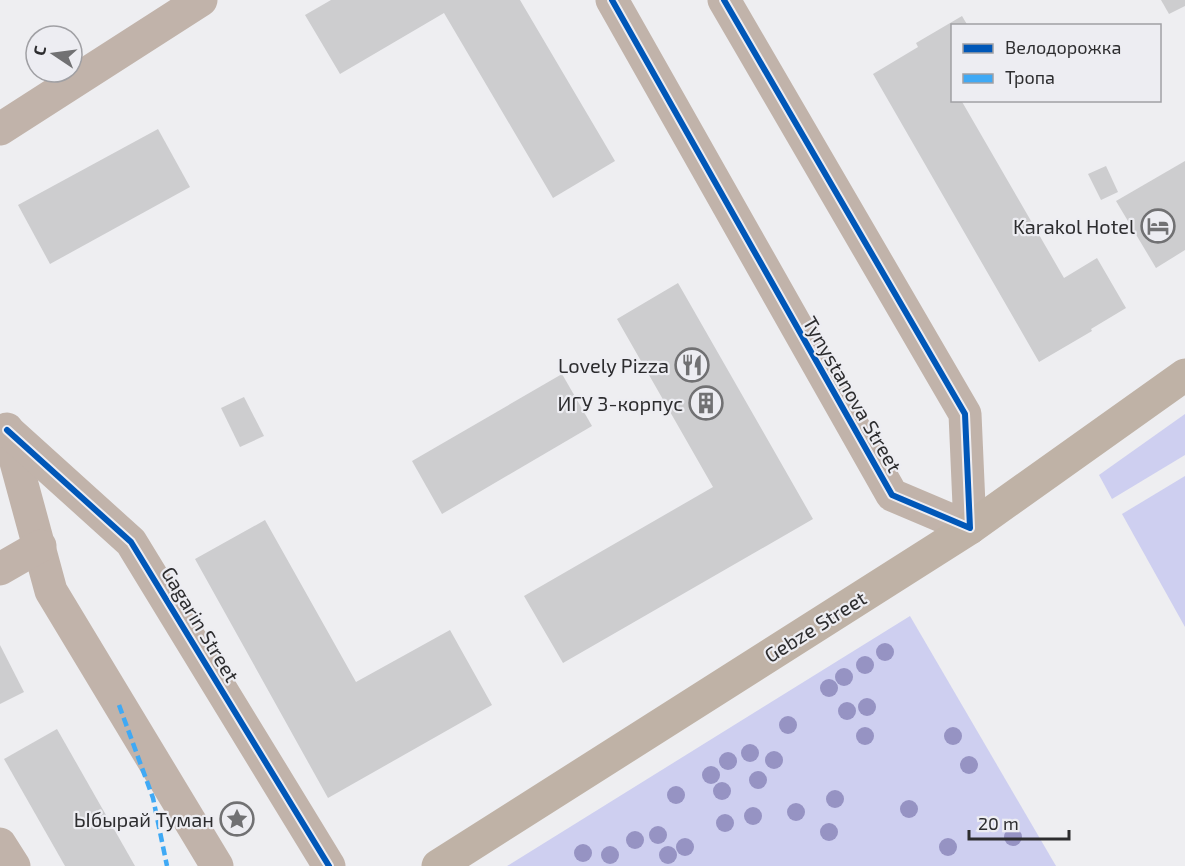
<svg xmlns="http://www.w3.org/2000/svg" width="1185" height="866" viewBox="0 0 1185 866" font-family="'Exo 2',sans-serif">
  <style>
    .green { fill: #cecff0 }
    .building { fill: #cdcdcf }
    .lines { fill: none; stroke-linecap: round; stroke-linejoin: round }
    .minor { stroke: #c1b3aa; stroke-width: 33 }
    .major { stroke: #bfb2a6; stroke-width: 33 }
    .quiet { stroke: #3fa9f5; stroke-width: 4.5; stroke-dasharray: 9 4.5; stroke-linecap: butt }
    .cycleway-casing { stroke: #ededf2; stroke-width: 10 }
    .cycleway { stroke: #0057b8; stroke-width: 6 }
    .tree { fill: #9693c3 }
    .labels { text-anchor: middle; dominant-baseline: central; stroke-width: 4.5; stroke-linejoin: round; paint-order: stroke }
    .poi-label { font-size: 20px; fill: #2d2d2f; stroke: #ededf2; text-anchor: end }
    .street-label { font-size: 20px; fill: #2d2d2f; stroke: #ededf2 }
  </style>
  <rect width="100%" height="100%" fill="#eeeef1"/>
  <!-- green -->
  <g class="green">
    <polygon points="1185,414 1185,455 1112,499 1099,475"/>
    <polygon points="1185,476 1185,627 1122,514"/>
    <polygon points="910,616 1056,866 507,866"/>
  </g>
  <!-- building -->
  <g class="building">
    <polygon points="331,0 520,0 615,161 553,198 444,13 340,74 305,15"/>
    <polygon points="1161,0 1185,0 1185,6 1169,14"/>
    <polygon points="962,16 968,26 952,26 952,100 961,100 1064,278 1097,258 1126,308 1091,329 1092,331 1039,362 873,74 918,47 916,43"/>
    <polygon points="158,129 190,187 50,264 18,205"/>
    <polygon points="1185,161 1185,250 1156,268 1116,201"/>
    <polygon points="1106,166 1118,192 1101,200 1088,174"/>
    <polygon points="678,283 813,519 563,663 524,596 713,487 617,319"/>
    <polygon points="562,374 592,426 442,514 412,461"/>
    <polygon points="244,397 264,436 240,447 221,408"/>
    <polygon points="265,520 356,682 450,630 492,705 328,798 195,559"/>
    <polygon points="0,645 24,692 0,704"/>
    <polygon points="57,729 135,866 65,866 4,759"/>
  </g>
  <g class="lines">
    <!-- minor -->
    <g class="minor">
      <polyline points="612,0 892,495 970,528 965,414 724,0"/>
      <polyline points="0,129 201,0"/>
      <polyline points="7,429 51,591 217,866"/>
      <polyline points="7,430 131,542 329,866"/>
      <polyline points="0,569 40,546"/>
      <polyline points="0,844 14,866"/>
    </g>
    <!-- major -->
    <polyline class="major" points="438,866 970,528 1185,375"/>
    <!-- quiet -->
    <polyline class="quiet" points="119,705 153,798 167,866"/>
    <defs>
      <g id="cycleway">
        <polyline points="612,0 892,495 970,528 965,414 724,0"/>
        <polyline points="7,430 131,542 329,866"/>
      </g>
    </defs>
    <!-- cycleway casing -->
    <use href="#cycleway" class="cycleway-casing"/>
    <!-- cycleway -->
    <use href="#cycleway" class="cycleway"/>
  </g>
  <!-- trees -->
  <g class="tree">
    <circle cx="885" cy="652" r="9"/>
    <circle cx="865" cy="665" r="9"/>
    <circle cx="844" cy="677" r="9"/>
    <circle cx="829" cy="688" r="9"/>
    <circle cx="867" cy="707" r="9"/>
    <circle cx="847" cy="711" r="9"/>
    <circle cx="788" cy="725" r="9"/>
    <circle cx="865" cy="736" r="9"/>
    <circle cx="953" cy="736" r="9"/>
    <circle cx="750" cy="753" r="9"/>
    <circle cx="774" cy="760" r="9"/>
    <circle cx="728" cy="761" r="9"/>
    <circle cx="969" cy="765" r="9"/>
    <circle cx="711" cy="775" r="9"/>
    <circle cx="758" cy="780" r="9"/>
    <circle cx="722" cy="791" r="9"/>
    <circle cx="676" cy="795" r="9"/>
    <circle cx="835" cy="799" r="9"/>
    <circle cx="909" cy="809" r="9"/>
    <circle cx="796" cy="812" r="9"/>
    <circle cx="753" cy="816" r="9"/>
    <circle cx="725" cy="823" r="9"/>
    <circle cx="829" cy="832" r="9"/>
    <circle cx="658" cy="835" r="9"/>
    <circle cx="1013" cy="837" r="9"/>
    <circle cx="635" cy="840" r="9"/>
    <circle cx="685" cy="847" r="9"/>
    <circle cx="948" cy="847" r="9"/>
    <circle cx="583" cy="853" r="9"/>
    <circle cx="610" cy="855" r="9"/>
    <circle cx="668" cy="855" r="9"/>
  </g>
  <!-- icons -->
  <defs>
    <symbol id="hotel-ring" viewBox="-11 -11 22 22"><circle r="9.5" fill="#ededf2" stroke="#717173" stroke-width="1.5"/><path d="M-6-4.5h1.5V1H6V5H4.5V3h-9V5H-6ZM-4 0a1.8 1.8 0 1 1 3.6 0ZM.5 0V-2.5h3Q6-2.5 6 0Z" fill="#717173"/></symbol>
    <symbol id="restaurant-ring" viewBox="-11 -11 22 22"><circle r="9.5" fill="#ededf2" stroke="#717173" stroke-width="1.5"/><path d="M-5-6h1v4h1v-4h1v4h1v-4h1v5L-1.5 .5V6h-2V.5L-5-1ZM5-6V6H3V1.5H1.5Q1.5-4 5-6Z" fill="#717173"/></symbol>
    <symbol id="building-ring" viewBox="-11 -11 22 22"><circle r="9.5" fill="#ededf2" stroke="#717173" stroke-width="1.5"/><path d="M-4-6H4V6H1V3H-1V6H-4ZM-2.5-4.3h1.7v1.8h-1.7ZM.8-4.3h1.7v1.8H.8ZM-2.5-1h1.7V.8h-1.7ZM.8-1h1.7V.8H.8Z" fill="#717173"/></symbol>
    <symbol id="sight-ring" viewBox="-11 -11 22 22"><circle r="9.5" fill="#ededf2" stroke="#717173" stroke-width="1.5"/><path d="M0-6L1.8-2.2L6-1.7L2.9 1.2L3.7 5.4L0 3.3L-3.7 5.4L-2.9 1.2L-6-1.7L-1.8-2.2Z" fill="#717173"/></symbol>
  </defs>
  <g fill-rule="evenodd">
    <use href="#hotel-ring" x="1139" y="207" width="38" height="38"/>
    <use href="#restaurant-ring" x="673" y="346" width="38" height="38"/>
    <use href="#building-ring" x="687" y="384" width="38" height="38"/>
    <use href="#sight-ring" x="218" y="800" width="38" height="38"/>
  </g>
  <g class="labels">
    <!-- poi labels -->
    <g class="poi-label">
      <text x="1135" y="226">Karakol Hotel</text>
      <text x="669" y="365">Lovely Pizza</text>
      <text x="683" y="403">ИГУ 3-корпус</text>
      <text x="214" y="819">Ыбырай Туман</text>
    </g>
    <!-- street labels -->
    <g class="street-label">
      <text transform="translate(853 394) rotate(60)">Tynystanova Street</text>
      <text transform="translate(201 624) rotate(59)">Gagarin Street</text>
      <text transform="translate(815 626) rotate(-32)">Gebze Street</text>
    </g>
  </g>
  <!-- legend -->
  <rect x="951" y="24" width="210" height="78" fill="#ededf2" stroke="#a0a0a4" stroke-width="1.5"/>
  <rect x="963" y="44" width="30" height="9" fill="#0057b8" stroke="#a0a0a4" stroke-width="1.5"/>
  <text x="1005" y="54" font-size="18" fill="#2d2d2f">Велодорожка</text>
  <rect x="963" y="74" width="30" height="9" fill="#3fa9f5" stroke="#a0a0a4" stroke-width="1.5"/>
  <text x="1005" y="84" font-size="18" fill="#2d2d2f">Тропа</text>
  <!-- north arrow -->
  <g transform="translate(54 54) rotate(283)"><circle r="28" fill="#ededf2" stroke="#a0a0a4" stroke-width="1.5"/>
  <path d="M0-4.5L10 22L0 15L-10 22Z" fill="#717173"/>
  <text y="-9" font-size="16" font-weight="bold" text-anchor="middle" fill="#2d2d2f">С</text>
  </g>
  <!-- scale -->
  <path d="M969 830v9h100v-9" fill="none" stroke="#2d2d2f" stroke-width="3"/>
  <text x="978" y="830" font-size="18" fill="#2d2d2f" stroke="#ededf2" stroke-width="4.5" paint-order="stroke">20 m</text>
</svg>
